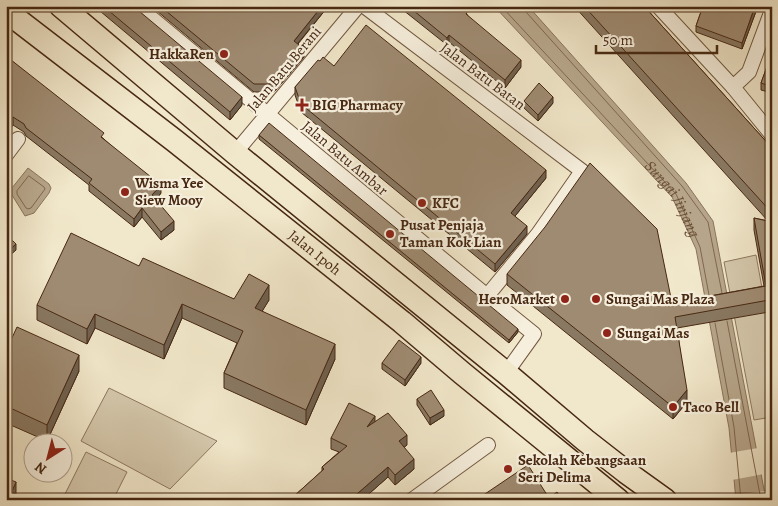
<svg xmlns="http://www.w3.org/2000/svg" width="778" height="506" viewBox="0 0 778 506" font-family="Alegreya,serif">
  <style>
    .green { fill: #d4c7ab; stroke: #8e785e }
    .water { fill: #b7a68b; stroke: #8a745b }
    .pier { fill: #f1e7ca }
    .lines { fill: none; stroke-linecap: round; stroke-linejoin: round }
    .shore { stroke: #7f674e; stroke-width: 1 }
    .minor-casing { stroke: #725840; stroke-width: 16 }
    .primary-casing { stroke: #472812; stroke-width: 25 }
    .minor { stroke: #f6efdd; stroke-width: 14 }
    .primary { stroke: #f1e7ca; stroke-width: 22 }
    .wall { fill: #897862; stroke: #472812 }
    .shaded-wall { fill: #6f6150; stroke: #472812 }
    .building { fill: #9f8b72; stroke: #472812 }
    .poi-dot { fill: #8f2418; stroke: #f6efdd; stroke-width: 2 }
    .labels { text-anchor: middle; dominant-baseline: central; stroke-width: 4.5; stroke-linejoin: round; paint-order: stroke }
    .poi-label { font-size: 15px; font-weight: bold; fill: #472812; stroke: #f6efdd; text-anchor: start }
    .street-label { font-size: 15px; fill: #472812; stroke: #f6efdd }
    .water-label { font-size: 16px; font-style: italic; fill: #694e36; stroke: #f6efdd }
  </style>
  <rect width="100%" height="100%" fill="#f1e7ca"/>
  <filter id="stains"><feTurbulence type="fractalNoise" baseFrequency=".004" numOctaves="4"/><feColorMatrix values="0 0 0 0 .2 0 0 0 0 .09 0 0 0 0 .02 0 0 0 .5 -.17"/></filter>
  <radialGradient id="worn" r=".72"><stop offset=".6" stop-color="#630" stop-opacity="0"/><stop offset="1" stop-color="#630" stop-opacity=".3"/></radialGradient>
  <!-- green -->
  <g class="green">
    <polygon points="756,255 772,343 772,417 754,420 724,262"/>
    <polygon points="109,388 217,441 170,489 81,441"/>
    <polygon points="86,452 127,472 113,500 62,500"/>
  </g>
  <!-- water -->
  <g class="water">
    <polygon points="494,6 528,6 686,183 713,221 766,500 736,500 729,428 696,249 672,197"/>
    <polygon points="28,168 49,184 51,188 49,193 34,213 25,216 12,195 12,188"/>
  </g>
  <!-- pier -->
  <g class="pier">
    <polygon points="758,448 764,474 732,480 729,453"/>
    <polygon points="767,491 768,500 734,500 734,495"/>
  </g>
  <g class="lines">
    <!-- shore -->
    <g class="shore">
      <path id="s1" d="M501,6L676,194L700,247L709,295"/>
      <polyline points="525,6 526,12 682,186 708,222 722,293"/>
      <polygon points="29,176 44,187 45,189 31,208 28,209 26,208 17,194 17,191"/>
      <polyline points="727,321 761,500"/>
      <polyline points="715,323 734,427 741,500"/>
    </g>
    <defs>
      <g id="minor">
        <polyline points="137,6 487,296 534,334 506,373"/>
        <polyline points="364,6 582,171 538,234 487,296"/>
        <polyline points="658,6 733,87 772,135"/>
        <polyline points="733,87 749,72 772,10"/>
        <polyline points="235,153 358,6"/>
        <polyline points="6,155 18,139"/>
        <polyline points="412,500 488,445"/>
      </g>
      <g id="primary">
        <polyline points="61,6 235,153 506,373 585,440 626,472 665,500"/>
        <path id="s2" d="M6,11L175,141L402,322L462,373L618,500"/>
      </g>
    </defs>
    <!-- minor casing -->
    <use href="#minor" class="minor-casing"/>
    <!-- primary casing -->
    <use href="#primary" class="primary-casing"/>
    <!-- minor -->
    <use href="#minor" class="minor"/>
    <!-- primary -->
    <use href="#primary" class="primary"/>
  </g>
  <!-- wall -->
  <g class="wall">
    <polygon points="94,6 133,6 242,105 230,120"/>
    <polygon points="151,6 326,6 326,9 298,44 304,57 274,92 254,92"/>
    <polygon points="398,6 462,6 468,16 521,67 505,88 449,42 447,45"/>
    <polygon points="574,6 644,6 772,148 772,328 769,312 677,328 687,402 673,419 507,285 507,274 672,303 764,286 754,230 754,218 768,221"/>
    <polygon points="703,6 758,6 742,49 696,32 696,26"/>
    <polygon points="772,53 772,93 761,90 761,83"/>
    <polygon points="6,56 104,139 161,193 156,200 174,230 161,240 142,217 134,227 89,191 89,185 26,136 24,132 13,125 6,134"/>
    <polygon points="320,61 334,66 546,178 515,216 527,234 495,272 301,112 295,95 295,87"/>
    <polygon points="524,101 553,103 538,121 524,108"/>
    <polygon points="259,135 518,332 509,343 259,139"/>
    <polygon points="139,266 234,299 269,300 262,311 335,359 306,425 224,388 224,373 237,343 182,318 164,359 95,328 87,344 37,320 37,305"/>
    <polygon points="6,351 79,371 47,441 6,423"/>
    <polygon points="382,363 421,363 405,386 382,369"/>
    <polygon points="417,399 444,416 430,425 417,405"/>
    <polygon points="375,422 407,445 404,447 414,469 395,485 388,477 362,500 293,500 293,497 322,471 322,467 339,452 331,449 331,438"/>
  </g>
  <!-- shaded-wall -->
  <g class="shaded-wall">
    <polygon points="322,6 326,6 326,9 294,48 294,41"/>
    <polygon points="755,6 758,6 742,49 742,43"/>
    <polygon points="449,35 449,42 447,45 447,38"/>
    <polygon points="304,49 304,57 274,92 274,84"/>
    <polygon points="521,60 521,67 505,88 505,80"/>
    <polygon points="242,97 242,105 230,120 230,112"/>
    <polygon points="553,97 553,103 538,121 538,115"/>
    <polygon points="13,117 13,125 6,134 6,125"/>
    <polygon points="546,170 546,178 511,221 511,213"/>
    <polygon points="161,185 161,193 152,204 152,195"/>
    <polygon points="142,208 142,217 134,227 134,219"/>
    <polygon points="174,221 174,230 161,240 161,232"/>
    <polygon points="527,226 527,234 495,272 495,264"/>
    <polygon points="16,244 16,250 6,259 6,253"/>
    <polygon points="269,285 269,300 255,323 255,308"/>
    <polygon points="182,304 182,318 164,359 164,345"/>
    <polygon points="95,314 95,328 87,344 87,329"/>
    <polygon points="518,329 518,332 509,343 509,340"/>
    <polygon points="335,344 335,359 306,425 306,410"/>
    <polygon points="79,355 79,371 47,441 47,425"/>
    <polygon points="421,357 421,363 405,386 405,380"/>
    <polygon points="687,390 687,402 673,419 673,407"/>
    <polygon points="444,410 444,416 430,425 430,418"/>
    <polygon points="375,416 375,426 367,427"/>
    <polygon points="407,435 407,445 399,451 399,441"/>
    <polygon points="414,459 414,469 395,485 395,475"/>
    <polygon points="388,467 388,477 362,500 350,500"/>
    <polygon points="16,482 16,498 15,500 8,500"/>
  </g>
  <!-- building -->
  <g class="building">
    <polygon points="103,6 133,6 242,97 230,112"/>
    <polygon points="160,6 322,6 294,41 304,49 274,84 254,84"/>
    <polygon points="408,6 462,6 468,11 466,14 521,60 505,80 449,35 447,38"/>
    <polygon points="584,6 644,6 772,148 772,213"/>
    <polygon points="703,6 755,6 742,43 696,26"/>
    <polygon points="366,25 546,170 511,213 527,226 495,264 301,104 295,87 318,60 320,61 323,57 334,66"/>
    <polygon points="772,53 772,87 761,83"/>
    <polygon points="6,56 104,133 101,137 161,185 152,195 174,221 161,232 142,208 134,219 89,183 92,179 26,128 24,124 13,117 6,125"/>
    <polygon points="539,83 553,97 538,115 524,101"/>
    <polygon points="269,123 518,329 509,340 259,135"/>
    <polygon points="590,163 657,229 672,303 766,286 754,218 772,222 772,316 769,300 675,317 687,390 673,407 507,274 545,227"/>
    <polygon points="71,233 139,266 143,258 234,299 249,274 269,285 255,308 335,344 306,410 224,373 243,331 182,304 164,345 95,314 87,329 37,305"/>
    <polygon points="6,234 16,244 6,253"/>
    <polygon points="17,327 79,355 47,425 6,406 6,351"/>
    <polygon points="399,340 421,357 405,380 382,363"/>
    <polygon points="431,390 444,410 430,418 417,399"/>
    <polygon points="349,403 375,416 367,427 388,413 407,435 399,441 414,459 395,475 388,467 350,500 348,497 346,500 295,500 293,497 324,469 322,467 347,446 331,438"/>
    <polygon points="528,465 549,498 557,492 562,500 476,500"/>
    <polygon points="6,478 16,482 8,500 6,500"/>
  </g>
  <!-- markers -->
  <g class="poi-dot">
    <circle cx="224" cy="54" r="5"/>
    <path d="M299.5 97.5h5v5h5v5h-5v5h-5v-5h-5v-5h5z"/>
    <circle cx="125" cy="192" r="5"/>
    <circle cx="422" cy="203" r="5"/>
    <circle cx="390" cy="234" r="5"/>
    <circle cx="565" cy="299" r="5"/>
    <circle cx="596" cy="299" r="5"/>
    <circle cx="607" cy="333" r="5"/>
    <circle cx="673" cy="407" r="5"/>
    <circle cx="508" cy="469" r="5"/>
  </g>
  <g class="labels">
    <!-- poi labels -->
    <g class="poi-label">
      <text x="214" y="54" text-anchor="end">HakkaRen</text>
      <text x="312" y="105">BIG Pharmacy</text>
      <text x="135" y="183">Wisma Yee<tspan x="135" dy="17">Siew Mooy</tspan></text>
      <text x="432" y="203">KFC</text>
      <text x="400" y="225">Pusat Penjaja<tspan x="400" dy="17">Taman Kok Lian</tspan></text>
      <text x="555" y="299" text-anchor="end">HeroMarket</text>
      <text x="606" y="299">Sungai Mas Plaza</text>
      <text x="617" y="333">Sungai Mas</text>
      <text x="683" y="407">Taco Bell</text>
      <text x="518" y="460">Sekolah Kebangsaan<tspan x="518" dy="17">Seri Delima</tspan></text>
    </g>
    <!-- street labels -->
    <g class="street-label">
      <text transform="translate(284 69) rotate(-50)">Jalan Batu Berani</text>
      <text transform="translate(483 76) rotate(37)">Jalan Batu Batan</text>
      <text transform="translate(345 158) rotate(40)">Jalan Batu Ambar</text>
      <text stroke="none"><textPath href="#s2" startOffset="392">Jalan Ipoh</textPath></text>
    </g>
    <!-- water labels -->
    <g class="water-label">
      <text stroke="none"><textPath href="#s1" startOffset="259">Sungai Jinjang</textPath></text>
    </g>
  </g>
  <!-- margin -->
  <rect width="778" height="506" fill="none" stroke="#f1e7ca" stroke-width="25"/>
  <rect x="8" y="8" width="763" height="491" fill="none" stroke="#472812" stroke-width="2.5"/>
  <rect x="12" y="12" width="753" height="481" fill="none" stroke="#472812"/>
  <!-- north arrow -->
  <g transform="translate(48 458) rotate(216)"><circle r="24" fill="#f6efdd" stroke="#b09f8c"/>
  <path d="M0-4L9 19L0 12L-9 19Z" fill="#8f2418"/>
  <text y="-8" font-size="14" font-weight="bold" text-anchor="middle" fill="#472812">N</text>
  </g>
  <!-- scale -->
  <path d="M596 45v8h121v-8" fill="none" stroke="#472812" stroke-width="2.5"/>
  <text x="603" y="45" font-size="15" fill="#472812" stroke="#f6efdd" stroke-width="4" paint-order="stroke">50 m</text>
  <rect width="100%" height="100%" filter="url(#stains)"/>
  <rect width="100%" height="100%" fill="url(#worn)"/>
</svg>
